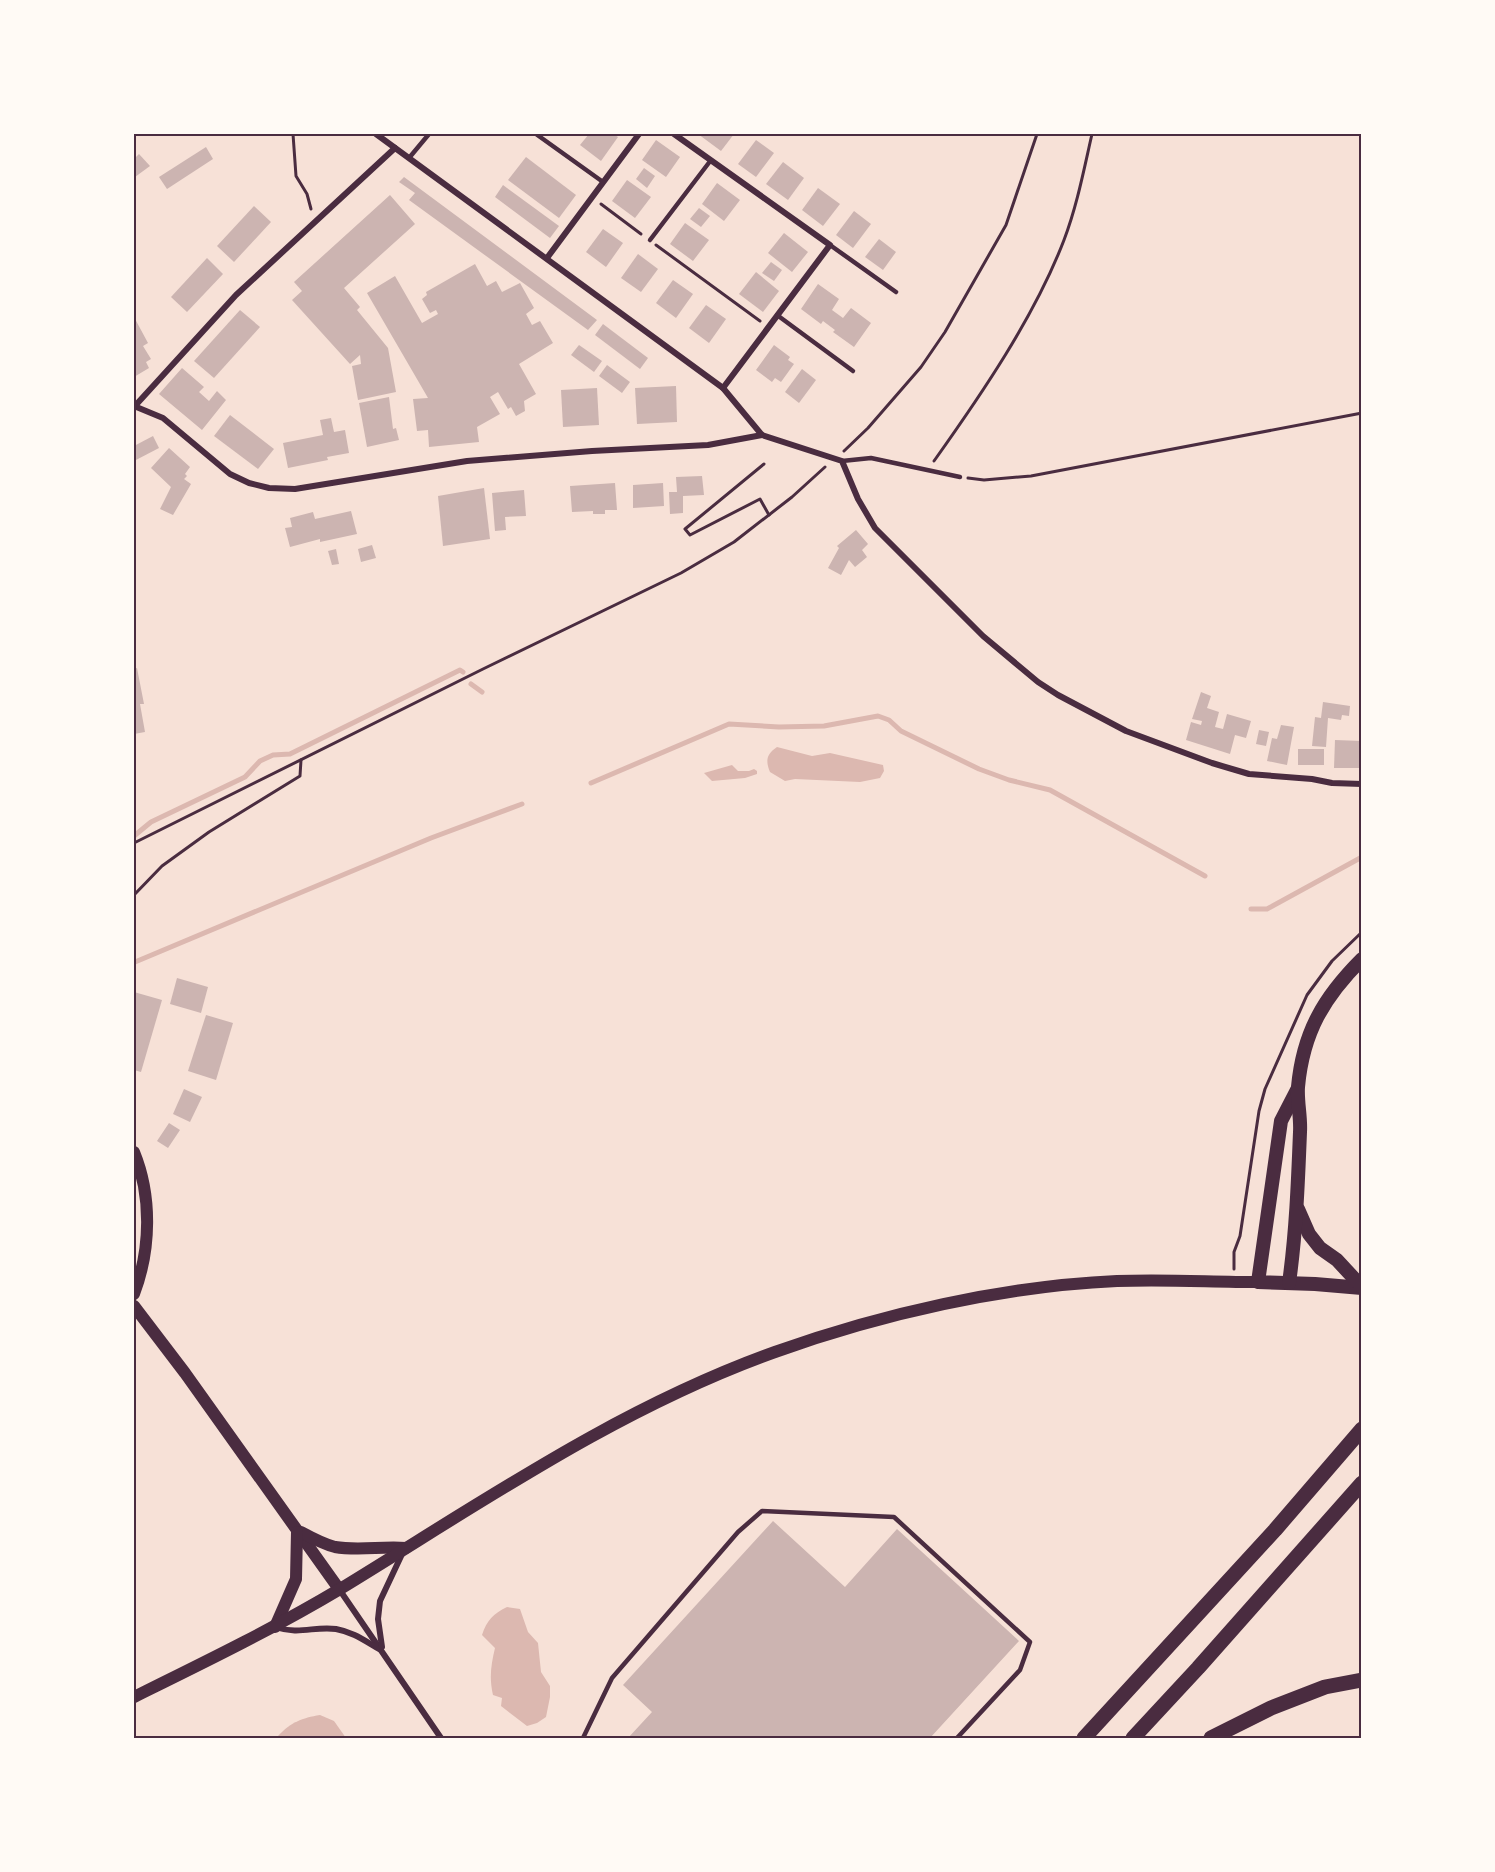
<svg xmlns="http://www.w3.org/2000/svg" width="1495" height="1872" viewBox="0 0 1495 1872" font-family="Helvetica,sans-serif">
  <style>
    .water { fill: #dcb8b0 }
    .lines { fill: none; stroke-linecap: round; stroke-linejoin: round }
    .stream { stroke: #dcb8b0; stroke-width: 5 }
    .building { fill: #ccb4b1 }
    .path { stroke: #4a2c40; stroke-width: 3 }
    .service { stroke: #4a2c40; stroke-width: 4.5 }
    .minor { stroke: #4a2c40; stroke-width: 6 }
    .secondary { stroke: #4a2c40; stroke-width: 12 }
    .primary { stroke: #4a2c40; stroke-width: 14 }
    .trunk { stroke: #4a2c40; stroke-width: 15 }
    .neatline { fill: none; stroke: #4a2c40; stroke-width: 2 }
  </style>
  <rect width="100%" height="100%" fill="#f7e1d7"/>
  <!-- water -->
  <g class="water">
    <path d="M777,747L812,756L830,753L883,765L884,771L880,778L860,782L795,779L785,781L770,772C765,760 767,754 777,747Z"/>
    <polygon points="732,765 738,771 749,771 754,769 757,771 757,774 745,778 712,781 704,773"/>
    <path d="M507,1607L520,1609L528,1632L538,1643L541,1672L550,1686V1697L546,1717L537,1723L527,1726L501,1706L502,1698L493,1695C489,1678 491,1665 495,1648L482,1635C487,1620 493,1614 507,1607Z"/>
    <path d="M320,1715L334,1721L346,1738H279L278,1736C291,1722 302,1718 320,1715Z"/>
  </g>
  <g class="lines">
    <!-- stream -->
    <g class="stream">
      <polyline points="471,684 482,692"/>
      <polyline points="591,783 729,724 779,727 824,726 878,716 889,720 901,731 979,769 1009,780 1050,790 1205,876"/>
      <polyline points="134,836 151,822 245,777 260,761 273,755 290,754 460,670 463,672"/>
      <polyline points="1251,909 1267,909 1362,857"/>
      <polyline points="135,962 431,838 522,804"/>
    </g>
  </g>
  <!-- building -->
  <g class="building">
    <polygon points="589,134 613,134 618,137 601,161 580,145"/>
    <polygon points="698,134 734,134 721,151"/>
    <polygon points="656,140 680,157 666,177 642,160"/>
    <polygon points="756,140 774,153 756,177 738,164"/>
    <polygon points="206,147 213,159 167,189 159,177"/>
    <polygon points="139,154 150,166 135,177 134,175 134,159"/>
    <polygon points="526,157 576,195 559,218 508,180"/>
    <polygon points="783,162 804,178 788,200 766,184"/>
    <polygon points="644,168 655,176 647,188 636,179"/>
    <polygon points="404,177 597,320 588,330 409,200 415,193 399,182"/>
    <polygon points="627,180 651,197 635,218 612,201"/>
    <polygon points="717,183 740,200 724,221 702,204"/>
    <polygon points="503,185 559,226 550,238 495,197"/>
    <polygon points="818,188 840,204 823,226 802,210"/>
    <polygon points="390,195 415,224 344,288 360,307 357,310 388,348 396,392 358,400 352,366 361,364 360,355 350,364 292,300 302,291 294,282"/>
    <polygon points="254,206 271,222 234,262 217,246"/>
    <polygon points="699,208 710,216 701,227 690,219"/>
    <polygon points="854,211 871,224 853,248 836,235"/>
    <polygon points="685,223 709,240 693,261 670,244"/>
    <polygon points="603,229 623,243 606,267 586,252"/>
    <polygon points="784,233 808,252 792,272 768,253"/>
    <polygon points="879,239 896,252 883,270 865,257"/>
    <polygon points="638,254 658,269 641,292 621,278"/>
    <polygon points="207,258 223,274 187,312 171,297"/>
    <polygon points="771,262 782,270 774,281 762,273"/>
    <polygon points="475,264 487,286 496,281 502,292 520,283 534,308 526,314 532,325 540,321 553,343 519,364 536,394 524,401 525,411 516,416 511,407 508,409 498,392 490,397 500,414 477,427 479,442 429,447 428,430 417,431 413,399 428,398 367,293 395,276 422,323 438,314 436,310 430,313 422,299 427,295 426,292"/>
    <polygon points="756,272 779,291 763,312 739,294"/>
    <polygon points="673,280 693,294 676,318 656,303"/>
    <polygon points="818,284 839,299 832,310 843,318 851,308 871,323 854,347 833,332 835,330 823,321 821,324 801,309"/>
    <polygon points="706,305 726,319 709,343 689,328"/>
    <polygon points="240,310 260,327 214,378 194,361"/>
    <polygon points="134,317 148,343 143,346 151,359 146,362 149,368 134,377"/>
    <polygon points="603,324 648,358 640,369 595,335"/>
    <polygon points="579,345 602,361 594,372 571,355"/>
    <polygon points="774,345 790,357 788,360 794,364 781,382 775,378 772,382 756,370"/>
    <polygon points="607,365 630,382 622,393 599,376"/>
    <polygon points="182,368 204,387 199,392 209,401 217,391 226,400 202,430 159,394"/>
    <polygon points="802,369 816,380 799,403 785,392"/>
    <polygon points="676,386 677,422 637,424 635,388"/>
    <polygon points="597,388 599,425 563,427 561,390"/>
    <polygon points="389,397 393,429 396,428 399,440 367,447 359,403"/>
    <polygon points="230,415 274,449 258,469 214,436"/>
    <polygon points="331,418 334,432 345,430 349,453 327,457 328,460 288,468 283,443 323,435 320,420"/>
    <polygon points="153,436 159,448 134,461 134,446"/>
    <polygon points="169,448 190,467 185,474 187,476 184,479 191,484 173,515 160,509 171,487 151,468"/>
    <polygon points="702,476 704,495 683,496 683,513 670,514 669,492 677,492 676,477"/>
    <polygon points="615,483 617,510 605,510 605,514 593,514 593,511 572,512 570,486"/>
    <polygon points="663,483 664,506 633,508 633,485"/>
    <polygon points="484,488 490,539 443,546 438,496"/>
    <polygon points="524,490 526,516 505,517 506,530 495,531 492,493"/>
    <polygon points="351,511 357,534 320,542 320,539 290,547 285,528 292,527 290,518 313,512 315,519"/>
    <polygon points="856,530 868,544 862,550 867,557 855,567 849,560 841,575 828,568 839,548 837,546"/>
    <polygon points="372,545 376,558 361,562 358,549"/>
    <polygon points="336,549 339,564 332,565 328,551"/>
    <polygon points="137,668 144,704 140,704 145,732 134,734 134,669"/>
    <polygon points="1201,692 1211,696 1207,708 1219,712 1215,727 1223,729 1227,714 1251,721 1246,738 1235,735 1230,754 1186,740 1191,722 1201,725 1202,721 1192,719"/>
    <polygon points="1323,702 1350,706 1349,716 1342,715 1341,720 1328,718 1326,747 1312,746 1315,717 1321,718"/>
    <polygon points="1281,725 1294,727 1287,765 1267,761 1272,738 1277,739"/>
    <polygon points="1259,730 1269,732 1266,746 1256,744"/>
    <polygon points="1335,740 1362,741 1362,768 1334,768"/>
    <rect x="1298" y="749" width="26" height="16"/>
    <polygon points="177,978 208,987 201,1013 170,1004"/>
    <polygon points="134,992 162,1000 141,1072 134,1070"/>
    <polygon points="206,1015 233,1023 216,1080 188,1071"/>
    <polygon points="184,1089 202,1097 190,1122 173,1114"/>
    <polygon points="169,1123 180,1130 168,1148 157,1141"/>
    <polygon points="773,1521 845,1587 897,1529 1019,1641 930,1738 628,1738 652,1712 623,1685"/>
  </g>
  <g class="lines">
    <!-- path -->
    <g class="path">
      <polyline points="293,134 296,176 307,194 311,209"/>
      <polyline points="601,204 641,234"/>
      <polyline points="656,245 760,321"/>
      <polyline points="844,451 868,428 921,367 945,332 1006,225 1037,134"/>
      <path d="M934,461C981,395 1035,316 1064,240C1077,206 1084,169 1092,134"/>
      <polyline points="764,464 685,529 690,535 760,499 769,515"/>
      <polyline points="968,478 984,480 1031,476 1362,413"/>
      <polyline points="134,843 483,669 681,573 734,542 792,497 825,467"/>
      <polyline points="134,895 162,866 209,832 300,776 301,760"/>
      <polyline points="1234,1269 1234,1252 1240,1236 1259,1111 1265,1089 1307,995 1332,961 1362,932"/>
    </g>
    <!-- service -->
    <g class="service">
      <polyline points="536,134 603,182"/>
      <polyline points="409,158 429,134"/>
      <polyline points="650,240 711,160"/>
      <polyline points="830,245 896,292"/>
      <polyline points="777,315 853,371"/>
      <polyline points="842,461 871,458 960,477"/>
      <polyline points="583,1738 612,1678 738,1532 762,1511 894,1517 1030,1642 1020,1670 957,1738"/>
    </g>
    <!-- minor -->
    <g class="minor">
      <polyline points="376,134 723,388 762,435 842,461 858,499 875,528 983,636 1038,682 1058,695 1126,731 1212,763 1249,774 1312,779 1332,783 1362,784"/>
      <polyline points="674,134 830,245 723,388"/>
      <polyline points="547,258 639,134"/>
      <polyline points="134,406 163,418 230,474 249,483 269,488 295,489 467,461 592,451 708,445 762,435"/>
      <polyline points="134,407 236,295 395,148"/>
      <polyline points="339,1589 441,1738"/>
      <path d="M275,1627C300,1635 314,1626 336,1629C353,1632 365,1641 379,1649"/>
      <polyline points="382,1647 378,1619 380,1601 403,1552"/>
    </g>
    <!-- secondary -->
    <g class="secondary">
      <path d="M134,1152C152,1196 151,1249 134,1294"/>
      <polyline points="134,1306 185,1373 339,1589"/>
      <path d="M301,1532C312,1538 323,1544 335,1547C358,1551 383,1546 406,1548"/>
      <polyline points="275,1627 296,1579 297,1532"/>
      <path d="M134,1697C203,1663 273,1629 340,1589C481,1503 618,1408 775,1352C881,1314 1004,1286 1117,1281C1164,1279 1211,1282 1258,1282"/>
    </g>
    <!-- primary -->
    <g class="primary">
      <polyline points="1297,1090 1281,1121 1258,1282 1315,1284 1362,1288"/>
      <polyline points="1298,1209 1309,1234 1320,1248 1337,1260 1362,1287"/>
      <path d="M1289,1283C1296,1233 1298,1183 1300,1132C1301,1117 1297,1102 1298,1087C1303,1032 1324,997 1362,959"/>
    </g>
    <!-- trunk -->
    <g class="trunk">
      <polyline points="1084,1738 1275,1530 1362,1429"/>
      <polyline points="1133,1738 1198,1668 1362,1483"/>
      <polyline points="1211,1738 1271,1708 1325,1687 1362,1680"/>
    </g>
  </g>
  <!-- border -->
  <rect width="1495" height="1872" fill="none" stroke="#fffaf5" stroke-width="270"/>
  <rect x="135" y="135" width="1225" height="1602" class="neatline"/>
</svg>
